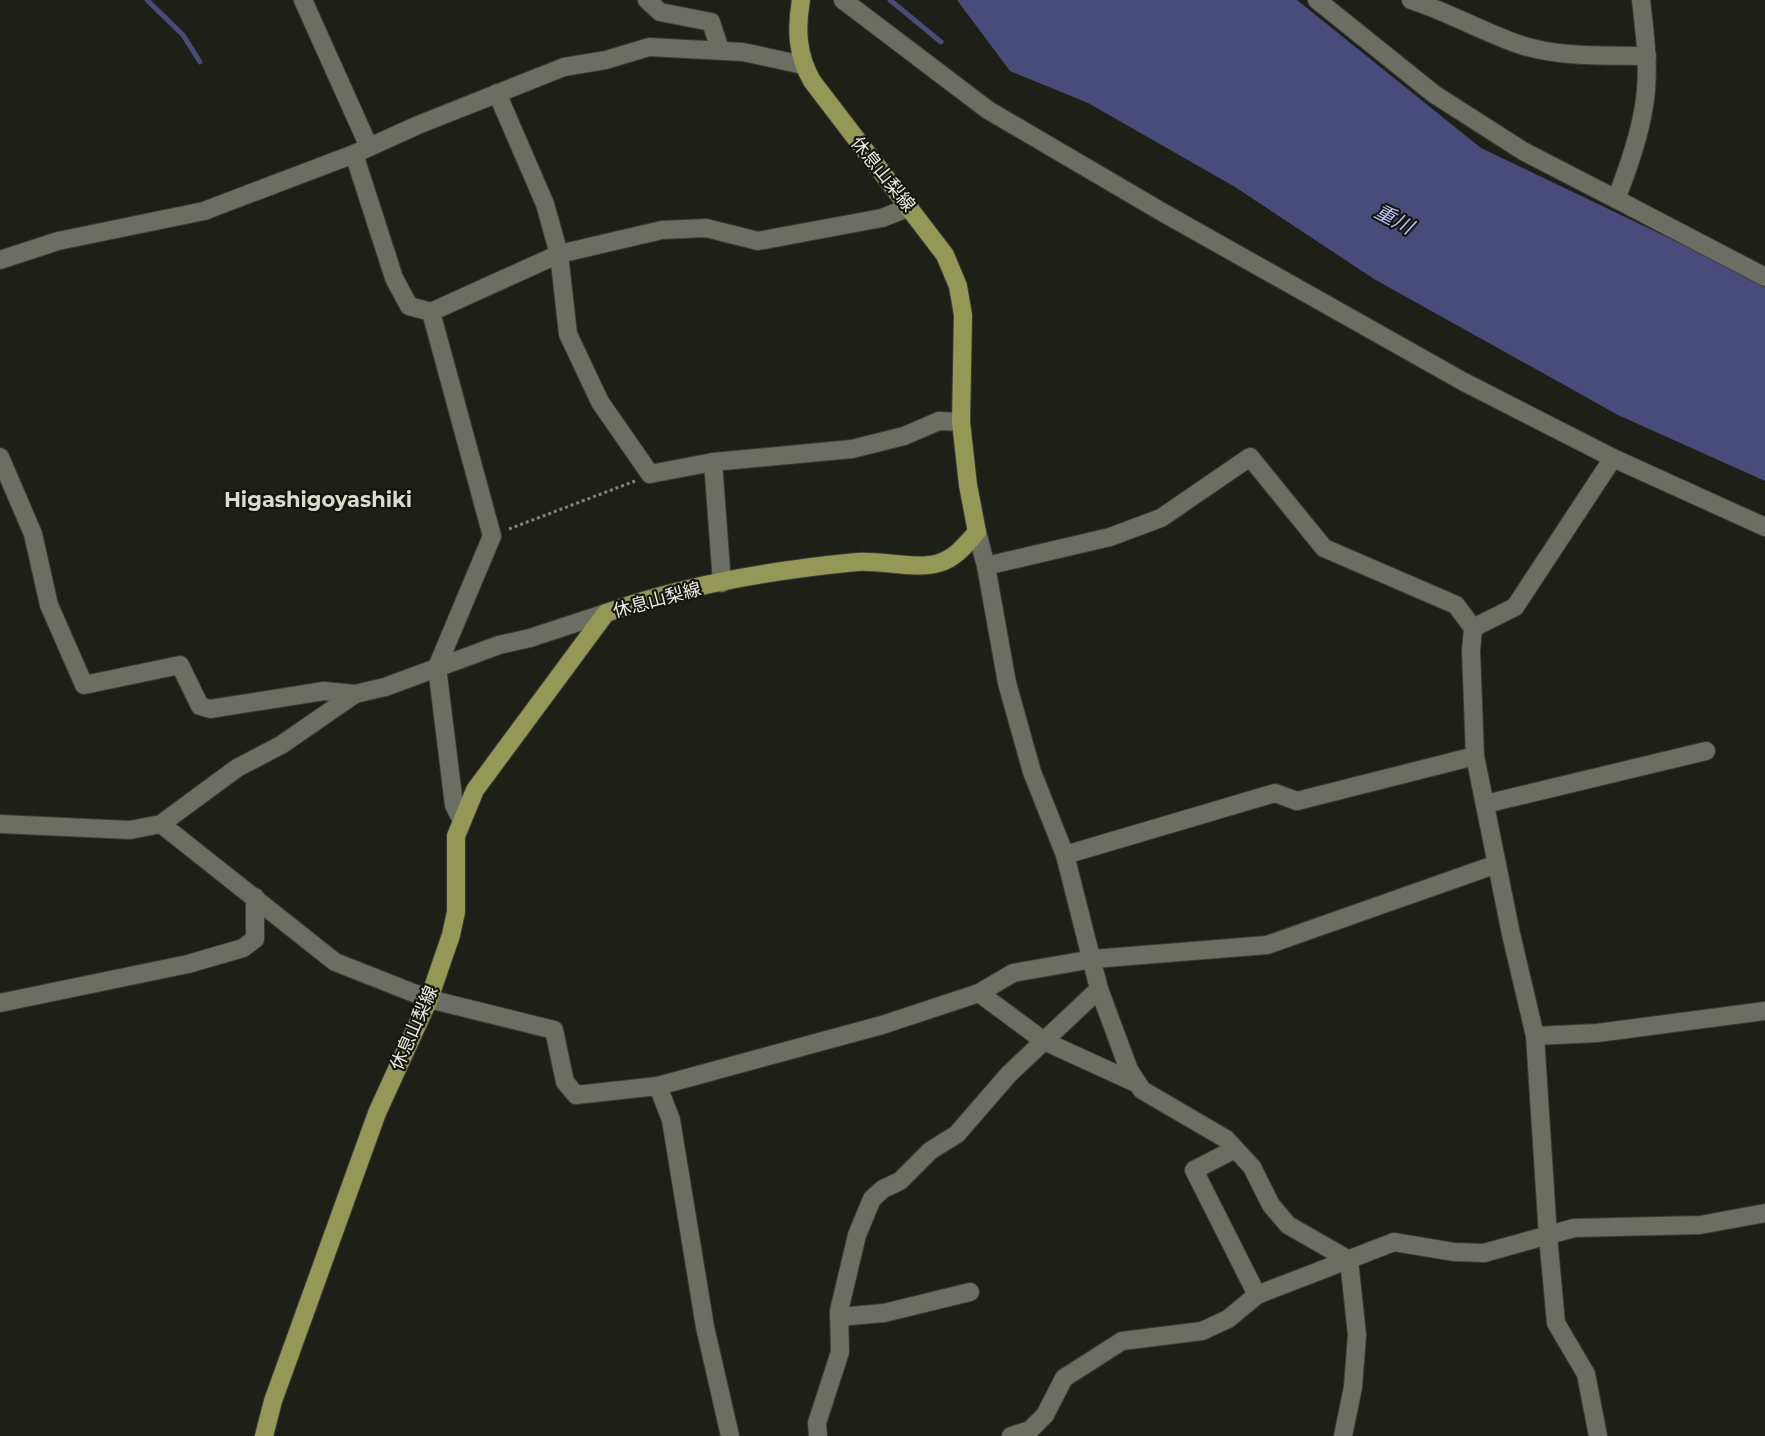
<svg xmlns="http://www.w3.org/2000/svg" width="1765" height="1436" viewBox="0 0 1765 1436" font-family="Montserrat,'Noto Sans JP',sans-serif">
<rect width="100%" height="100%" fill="#1e1f16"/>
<!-- water -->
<polygon fill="#494c7a" points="957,0 1297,0 1481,148 1765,284 1765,481 1618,415 1374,279 1235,187 1088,103 1010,71"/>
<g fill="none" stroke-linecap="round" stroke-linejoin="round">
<!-- stream -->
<g stroke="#494c7a" stroke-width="5">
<polyline points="147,0 183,35 200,62"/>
<polyline points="890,0 941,42"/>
</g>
<defs>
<g id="minor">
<polyline points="303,0 369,147"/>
<polyline points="647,0 660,12 711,22 720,50"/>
<polyline points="843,0 988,110 1162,212 1464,382 1613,458 1765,527"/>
<polyline points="1317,0 1434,94 1523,151 1616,199"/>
<path d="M1411,0C1448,12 1481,31 1518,44C1558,58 1605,55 1647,56"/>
<path d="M1641,0C1645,35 1650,71 1644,106C1639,138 1628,169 1616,199L1765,277"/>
<polyline points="497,93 545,204 559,254 568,334 600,402 650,474 713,462 852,449 904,436 939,421 961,422"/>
<polyline points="354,154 394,278 409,306 431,312 559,254 662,230 706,228 758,241 882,218 910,207"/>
<polyline points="0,260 58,241 204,211 354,154 418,125 564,67 606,60 649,47 743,52 803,65"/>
<polyline points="431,312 492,536 437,667 454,805 462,821"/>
<polyline points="0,457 33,534 49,605 84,685 180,665 200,706 210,709 324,691 355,694"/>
<polyline points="713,462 722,583"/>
<polyline points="977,532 986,566 1007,683 1032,772 1065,855 1099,989 1129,1070 1142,1090 1226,1139 1252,1167 1271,1205 1288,1225 1349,1260"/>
<polyline points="986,566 1110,537 1161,518 1250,457 1324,548 1456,605 1473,628"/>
<polyline points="1485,804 1706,751"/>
<polyline points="0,824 130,830 161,824 237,768 281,745 355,694 385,687 499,645 530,638 606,613"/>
<polyline points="161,824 335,962 429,999 554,1030 565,1082 576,1095 658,1086 882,1025 979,993 1013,973 1093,959 1267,945 1497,864"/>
<polyline points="1065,855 1275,793 1297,801 1475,756"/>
<polyline points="979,993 1044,1041 1138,1084"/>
<polyline points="0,1003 188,964 243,948 255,939 255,897"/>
<polyline points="1535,1036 1597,1033 1765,1011"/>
<polyline points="658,1086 671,1120 705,1327 730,1436"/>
<polyline points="1235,1149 1194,1170 1257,1295"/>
<polyline points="839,1317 884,1313 970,1292"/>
<polyline points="818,1436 817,1423 840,1352 839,1311 857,1235 872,1199 883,1189 900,1181 930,1151 957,1134 1009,1074 1099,989"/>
<polyline points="1011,1436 1030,1430 1045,1415 1064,1378 1122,1341 1202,1331 1228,1319 1257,1295 1394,1242 1454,1252 1484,1253 1574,1228 1700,1225 1765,1213"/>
<polyline points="1343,1436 1353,1387 1357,1335 1349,1260"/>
<polyline points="1598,1436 1586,1374 1556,1323 1548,1236 1535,1036 1511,934 1475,756 1471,651 1473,628 1515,607 1613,458"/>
</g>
<path id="major" d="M264,1436L273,1401L377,1113L429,999L451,935L456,912V836L475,790L606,613C685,585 773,570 857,562C881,560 916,570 939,563C956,558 966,544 977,532L968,485L961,422L963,315L958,286L945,255L812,81C797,55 796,29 801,0"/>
</defs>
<!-- minor casing -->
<use href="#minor" stroke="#3a3b35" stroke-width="20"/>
<!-- major casing -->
<use href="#major" stroke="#3a3b35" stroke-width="20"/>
<!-- path -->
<polyline stroke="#83847d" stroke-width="3" stroke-dasharray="3 3" stroke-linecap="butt" points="509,529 635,481"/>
<!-- minor -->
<use href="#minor" stroke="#6c6d63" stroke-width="18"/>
<!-- major -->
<use href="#major" stroke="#939856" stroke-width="18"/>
</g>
<g text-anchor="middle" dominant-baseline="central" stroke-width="4.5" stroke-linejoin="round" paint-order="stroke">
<!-- street labels -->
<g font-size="18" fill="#edeee8" stroke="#15160d">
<text transform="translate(883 174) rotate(51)">休息山梨線</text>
<text transform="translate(657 600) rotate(-15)">休息山梨線</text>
<text transform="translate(414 1028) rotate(-66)">休息山梨線</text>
</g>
<!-- water labels -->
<g font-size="20" font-style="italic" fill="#bcc2fe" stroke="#15160d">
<text transform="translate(1394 219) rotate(28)">重川</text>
</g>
<!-- quarter labels -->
<g font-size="21" font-weight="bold" fill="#dadcd0" stroke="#15160d">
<text x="318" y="499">Higashigoyashiki</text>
</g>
</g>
</svg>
